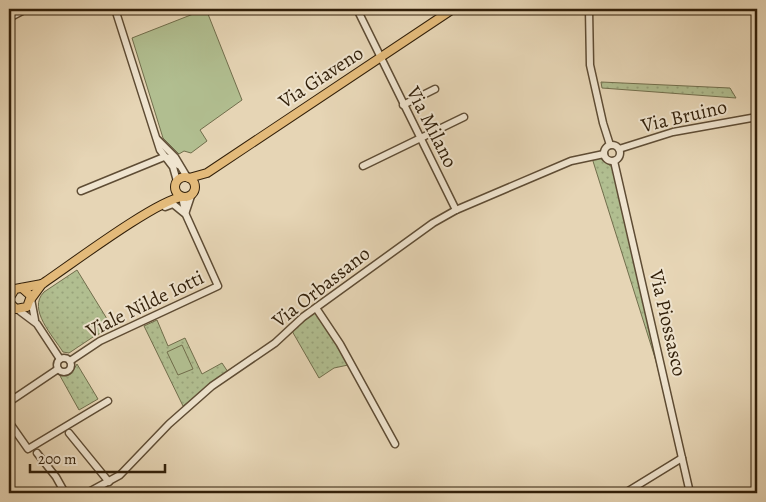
<svg xmlns="http://www.w3.org/2000/svg" width="766" height="502" viewBox="0 0 766 502" font-family="Alegreya,serif">
<defs>
<pattern id="green-dots" width="8" height="8" patternUnits="userSpaceOnUse" patternTransform="scale(1.25)"><rect width="8" height="8" fill="#b1be90"/><path d="M2 2h.1M6 6h.1" fill="none" stroke="#99a37b" stroke-width="1.8" stroke-linecap="round"/></pattern>
</defs>
<rect width="100%" height="100%" fill="#e6d5b5"/>
<filter id="stains"><feTurbulence type="fractalNoise" baseFrequency=".004" numOctaves="4"/><feColorMatrix values="0 0 0 0 .2 0 0 0 0 .09 0 0 0 0 .02 0 0 0 .5 -.17"/></filter>
<radialGradient id="worn" r=".72"><stop offset=".6" stop-color="#630" stop-opacity="0"/><stop offset="1" stop-color="#630" stop-opacity=".3"/></radialGradient>
<!-- green -->
<g fill="url(#green-dots)" stroke="#716e4c">
<polygon points="601,82 730,88 736,98 602,88"/>
<polygon points="599,157 612,167 615,175 679,457 656,361 592,158"/>
<path d="M77,270L112,327L93,337L69,353L63,352C53,336 27,309 44,292Z"/>
<polygon points="314,313 319,315 348,365 334,368 319,378 292,331"/>
<polygon points="157,320 168,346 185,338 202,374 222,363 228,372 183,406 144,326"/>
<path d="M77,364L98,399L79,410L59,374C69,377 72,373 77,364Z"/>
</g>
<!-- pitch -->
<g fill="#b1be90" stroke="#716e4c">
<polygon points="206,9 242,100 200,130 207,141 191,153 184,151 179,154 163,138 132,38"/>
<polygon points="182,345 193,369 178,375 167,352"/>
</g>
<g fill="none" stroke-linecap="round" stroke-linejoin="round">
<defs>
<g id="minor">
<polyline points="115,9 160,150 173,167 177,181"/>
<polyline points="357,9 456,210"/>
<polyline points="589,9 590,65 603,123 610,145"/>
<polyline points="9,18 26,9"/>
<polyline points="403,105 435,89"/>
<polyline points="158,140 175,157 187,177"/>
<circle cx="612" cy="153" r="8"/>
<polyline points="619,149 673,132 757,117"/>
<polyline points="614,161 690,493"/>
<polyline points="363,166 464,117"/>
<polyline points="81,191 164,157 169,158 178,165"/>
<polyline points="165,207 173,204 184,213"/>
<polyline points="186,211 191,196"/>
<polyline points="31,299 35,320"/>
<polyline points="316,308 340,344 395,444"/>
<polyline points="17,309 37,324 60,359"/>
<circle cx="64" cy="365" r="7"/>
<polyline points="70,361 100,341 218,286 186,215 182,197"/>
<polyline points="9,402 58,369"/>
<polyline points="9,422 28,449 108,401"/>
<polyline points="69,433 109,482"/>
<polyline points="37,453 56,477 65,493"/>
<polyline points="87,493 120,475 169,424 212,386 275,343 303,317 433,223 456,210 571,161 604,154"/>
<polyline points="625,493 682,458"/>
</g>
<g id="major">
<circle cx="185" cy="187" r="10"/>
<polyline points="189,178 207,173 453,9"/>
<polyline points="9,297 10,303 16,309 27,307 31,296 22,288"/>
<polyline points="9,299 15,289 42,284"/>
<path d="M31,299L42,284C69,266 155,201 182,197"/>
</g>
</defs>
<!-- minor casing -->
<use href="#minor" stroke="#5e4c34" stroke-width="9"/>
<!-- major casing -->
<use href="#major" stroke="#311f09" stroke-width="10"/>
<!-- minor -->
<use href="#minor" stroke="#efe4cf" stroke-width="6"/>
<!-- major -->
<use href="#major" stroke="#e3ba7a" stroke-width="8"/>
</g>
<g text-anchor="middle" dominant-baseline="central" stroke-width="4" stroke-linejoin="round" paint-order="stroke">
<!-- street labels -->
<g font-size="20" fill="#311f09" stroke="#efe4cf">
<text transform="translate(321 77) rotate(-33)">Via Giaveno</text>
<text transform="translate(684 116) rotate(-13)">Via Bruino</text>
<text transform="translate(432 127) rotate(63)">Via Milano</text>
<text transform="translate(321 287) rotate(-38)">Via Orbassano</text>
<text transform="translate(145 304) rotate(-26)">Viale Nilde Iotti</text>
<text transform="translate(668 323) rotate(77)">Via Piossasco</text>
</g>
</g>
<!-- margin -->
<rect width="766" height="502" fill="none" stroke="#e6d5b5" stroke-width="30"/>
<rect x="10" y="10" width="746" height="482" fill="none" stroke="#311f09" stroke-width="2.5"/>
<rect x="15" y="15" width="736" height="472" fill="none" stroke="#311f09"/>
<!-- scale -->
<path d="M30 464v8h135v-8" fill="none" stroke="#311f09" stroke-width="2.5"/>
<text x="38" y="464" font-size="15" fill="#311f09" stroke="#efe4cf" stroke-width="4" paint-order="stroke">200 m</text>
<rect width="100%" height="100%" filter="url(#stains)"/>
<rect width="100%" height="100%" fill="url(#worn)"/>
</svg>
